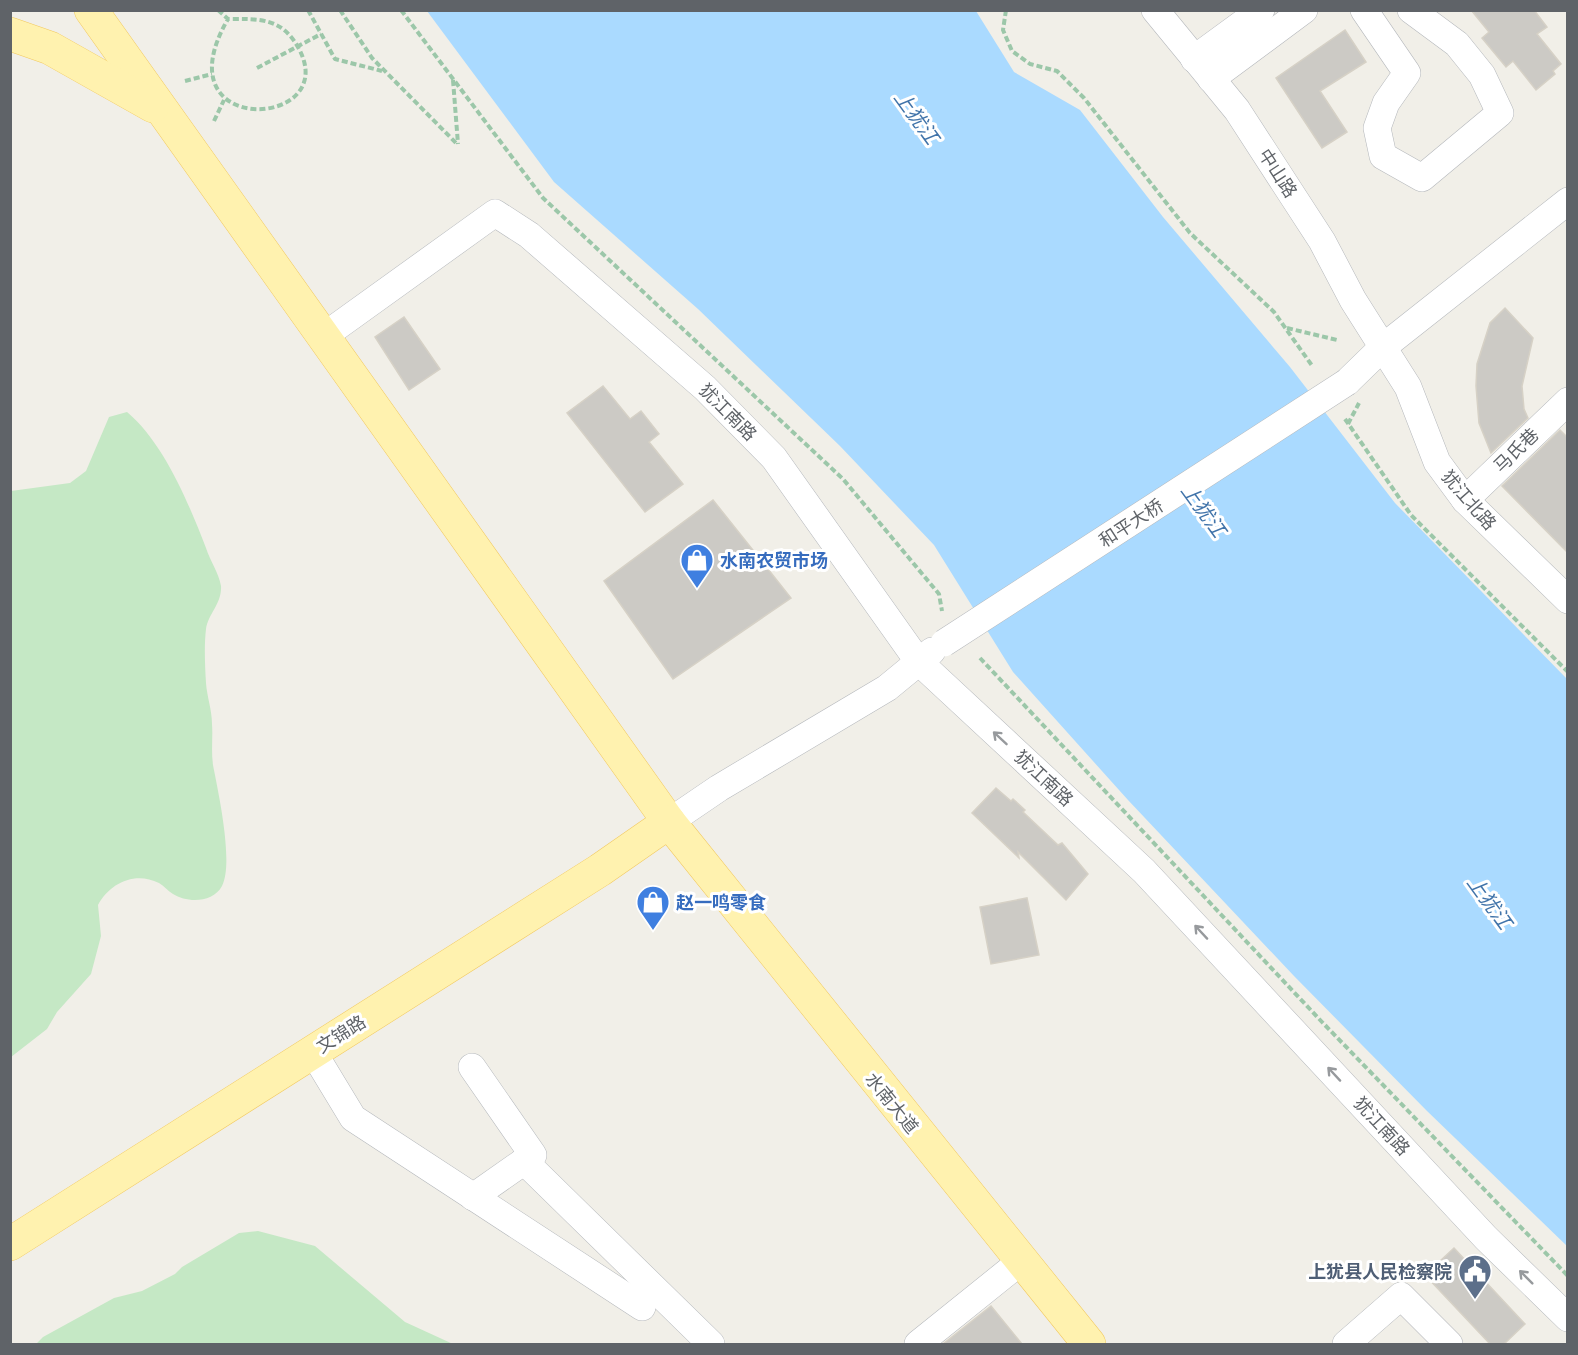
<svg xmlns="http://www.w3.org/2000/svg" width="1578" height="1355" viewBox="0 0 1578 1355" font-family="Mulish,'Noto Sans SC',sans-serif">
<rect width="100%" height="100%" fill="#f1efe8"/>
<!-- green -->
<g fill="#c5e8c5">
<path d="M127,412C164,443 189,504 206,548C210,561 219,573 221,586C222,604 208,614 206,629C204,646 205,666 206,683C207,697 212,710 212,724C213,737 211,751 213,765C218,791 234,863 222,886C213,903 187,903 173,894C168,891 164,886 159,883C135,871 110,883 98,905L101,936L91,974L57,1012L47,1029L11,1057V491L70,483L86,471L109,417Z"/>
<polygon points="258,1231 315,1246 405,1322 453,1344 36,1344 43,1337 114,1298 142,1291 175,1274 182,1267 239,1233"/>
</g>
<!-- water -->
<polygon fill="#aadaff" points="427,11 976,11 1014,72 1080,110 1163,217 1290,367 1395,503 1567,679 1567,1246 1427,1111 1294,976 1128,800 1013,672 934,545 840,446 698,309 554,182"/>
<!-- building -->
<g fill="#cccac5" stroke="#d6d1c6" stroke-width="1.5">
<polygon points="1471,10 1534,10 1547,27 1537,34 1561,64 1553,71 1555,74 1536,90 1513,61 1506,67 1482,38 1489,32"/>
<polygon points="1345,30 1366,62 1320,91 1347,132 1322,148 1276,78"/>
<polygon points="1505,308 1533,338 1522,386 1524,409 1528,418 1491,453 1479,423 1476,386 1477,364 1490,323"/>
<polygon points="404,317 440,369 409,390 375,337"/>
<polygon points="603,386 630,419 641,411 659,434 649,442 683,484 645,512 567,413"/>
<polygon points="1560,430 1568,438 1568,553 1502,486"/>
<polygon points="713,500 791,598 673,679 604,581"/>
<polygon points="996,788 1011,801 1013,799 1025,810 1023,812 1058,845 1062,843 1088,874 1066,900 1018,852 1019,858 972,813"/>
<polygon points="1027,898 1039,955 991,964 980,907"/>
<polygon points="1454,1248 1525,1324 1504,1344 1490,1344 1425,1275"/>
<polygon points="991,1306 1022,1344 943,1344"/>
</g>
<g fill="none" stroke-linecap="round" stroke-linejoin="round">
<defs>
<g id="minor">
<polyline points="1155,10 1237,110 1322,241 1353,300 1408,387 1437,462 1465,500 1568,600"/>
<polyline points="1364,10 1407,73 1386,103 1377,128 1383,156 1422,178 1500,113 1482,75 1457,44 1411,10"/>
<polyline points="1194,59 1261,10"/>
<polyline points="1211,79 1304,10"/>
<polyline points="324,336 495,213 529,235 705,388 774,458 918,661 1144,871 1486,1238 1568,1318"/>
<polyline points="1347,382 1382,348 1568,201"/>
<polyline points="1465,500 1568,401"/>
<polyline points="669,822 719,788 887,688 932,651"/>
<polyline points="313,1052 353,1118 642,1307"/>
<polyline points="472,1067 533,1155 473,1197"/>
<polyline points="524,1161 711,1344"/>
<polyline points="918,1344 1020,1262"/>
<polyline points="1346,1344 1401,1296 1449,1344"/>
</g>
<g id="major">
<polyline points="91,10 669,822 1089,1344"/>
<polyline points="10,34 50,48 153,106"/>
<polyline points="10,1244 600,870 669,822"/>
</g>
</defs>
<!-- minor casing -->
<use href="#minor" stroke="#b5b8bc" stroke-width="28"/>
<!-- major casing -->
<use href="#major" stroke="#f2c960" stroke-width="34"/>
<!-- path -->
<g stroke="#9cc7a9" stroke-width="4" stroke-dasharray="6 3" stroke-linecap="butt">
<path d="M218,10L228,19C259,19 282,17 299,49C342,129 158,139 228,19"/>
<polyline points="308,10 335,59 382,71"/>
<polyline points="340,10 372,58 458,145"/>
<polyline points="401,10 543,198 843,479 939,594 942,611"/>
<polyline points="1006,10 1003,30 1012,51 1030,64 1057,71 1084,98 1190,233 1274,312 1313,367"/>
<polyline points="257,68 321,34"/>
<polyline points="453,80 458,144"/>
<polyline points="185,81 212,74"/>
<polyline points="214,121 224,100"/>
<polyline points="1287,328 1337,340"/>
<polyline points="1345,419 1411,515 1568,672"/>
<polyline points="1348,424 1359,403"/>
<polyline points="980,658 1322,1022 1568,1276"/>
</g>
<!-- minor -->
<use href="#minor" stroke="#fff" stroke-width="27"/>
<!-- major -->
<use href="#major" stroke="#fff2af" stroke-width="33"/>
<defs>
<polyline id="minor-bridge" points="944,643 1347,382"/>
</defs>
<!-- minor-bridge casing -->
<use href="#minor-bridge" stroke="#b5b8bc" stroke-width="28" stroke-linecap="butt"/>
<!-- minor-bridge -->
<use href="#minor-bridge" stroke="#fff" stroke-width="27"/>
</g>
<!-- one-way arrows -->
<defs><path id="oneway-shaft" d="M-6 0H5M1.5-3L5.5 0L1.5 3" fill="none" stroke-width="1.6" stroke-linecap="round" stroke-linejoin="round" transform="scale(1.5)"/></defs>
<g stroke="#979a9d">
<use href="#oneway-shaft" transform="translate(1000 738) rotate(-137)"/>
<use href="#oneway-shaft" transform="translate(1201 932) rotate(-133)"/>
<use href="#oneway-shaft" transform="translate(1334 1074) rotate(-133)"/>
<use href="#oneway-shaft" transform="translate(1526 1277) rotate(-135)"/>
</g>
<!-- icons -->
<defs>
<symbol id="shop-pin" viewBox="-11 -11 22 30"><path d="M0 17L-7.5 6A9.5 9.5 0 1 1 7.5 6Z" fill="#3f7fe0" stroke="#fff"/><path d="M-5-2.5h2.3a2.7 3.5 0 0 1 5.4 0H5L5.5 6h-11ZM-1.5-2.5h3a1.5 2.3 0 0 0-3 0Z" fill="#fff"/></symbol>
<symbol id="civic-pin" viewBox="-11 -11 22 30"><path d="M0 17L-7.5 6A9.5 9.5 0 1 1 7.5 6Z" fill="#5c6f8a" stroke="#fff"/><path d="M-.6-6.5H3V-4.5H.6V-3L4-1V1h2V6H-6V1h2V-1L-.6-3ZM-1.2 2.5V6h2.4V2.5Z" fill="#fff"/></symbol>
</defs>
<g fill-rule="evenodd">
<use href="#shop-pin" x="678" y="541" width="38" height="52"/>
<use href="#shop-pin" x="634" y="883" width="38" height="52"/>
<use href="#civic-pin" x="1456" y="1252" width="38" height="52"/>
</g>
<g text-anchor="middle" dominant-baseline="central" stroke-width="6" stroke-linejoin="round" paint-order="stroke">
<!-- street labels -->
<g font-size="18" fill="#5f6368" stroke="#fff">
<text transform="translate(1278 173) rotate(57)">中山路</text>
<text transform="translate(728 412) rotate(45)">犹江南路</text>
<text transform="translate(1516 450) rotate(-44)">马氏巷</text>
<text transform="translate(1469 500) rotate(49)">犹江北路</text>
<text transform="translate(1131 523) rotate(-33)">和平大桥</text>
<text transform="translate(1044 778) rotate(43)">犹江南路</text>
<text transform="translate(341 1034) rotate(-32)">文锦路</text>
<text transform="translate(892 1103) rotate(51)">水南大道</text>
<text transform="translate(1382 1126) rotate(47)">犹江南路</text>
</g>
<!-- shop labels -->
<g font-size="18" font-weight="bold" fill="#366cbe" stroke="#fff" text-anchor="start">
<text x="720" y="560">水南农贸市场</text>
<text x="676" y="902">赵一鸣零食</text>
</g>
<!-- service labels -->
<g font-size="18" font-weight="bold" fill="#4e5e75" stroke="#fff" text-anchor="end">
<text x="1452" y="1271">上犹县人民检察院</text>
</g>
<!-- water labels -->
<g font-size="20" font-style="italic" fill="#4174aa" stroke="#fff">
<text transform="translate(917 117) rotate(54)">上犹江</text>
<text transform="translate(1204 510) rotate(54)">上犹江</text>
<text transform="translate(1490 902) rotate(54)">上犹江</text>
</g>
</g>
<!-- border -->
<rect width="1578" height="1355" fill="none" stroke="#5f6368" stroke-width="24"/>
</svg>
